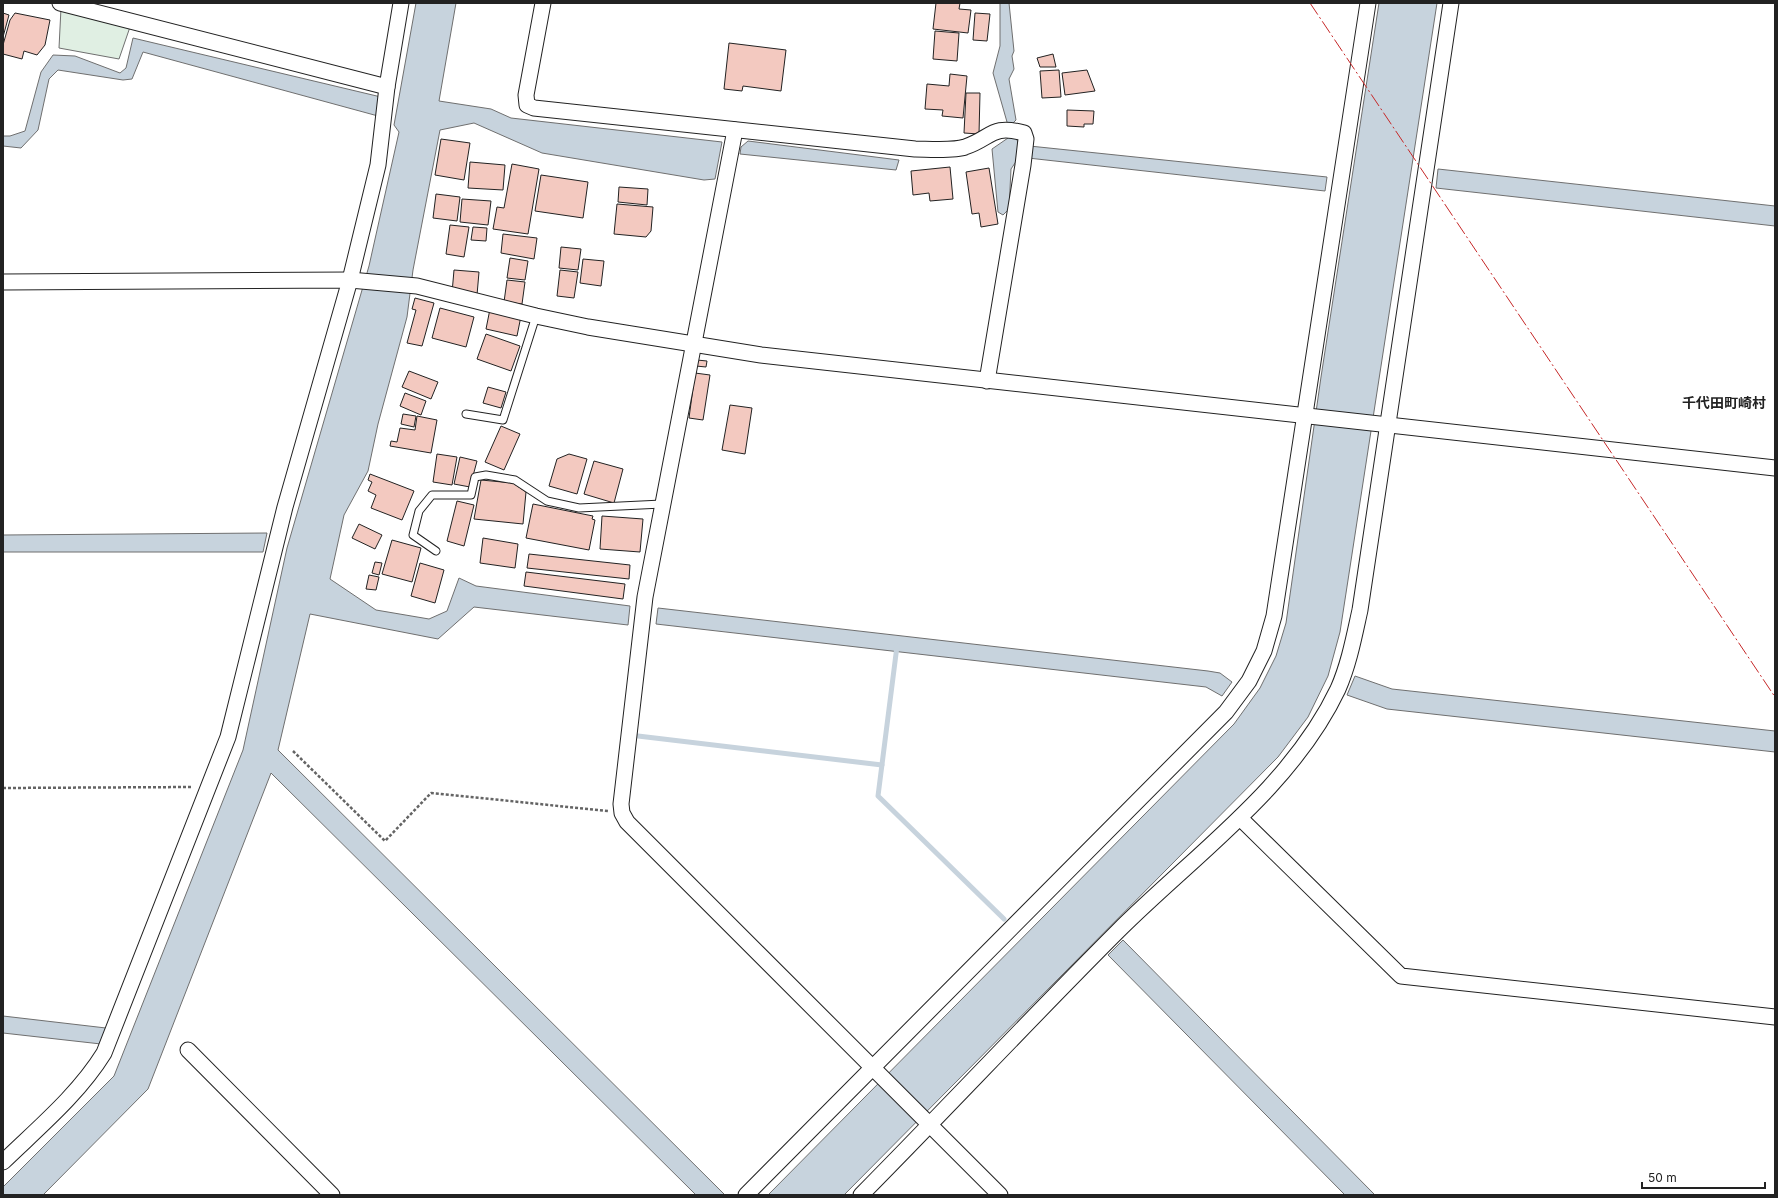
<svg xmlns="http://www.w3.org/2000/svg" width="1778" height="1198" viewBox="0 0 1778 1198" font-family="Inter,'Noto Sans JP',sans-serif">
<rect width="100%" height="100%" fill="#fff"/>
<!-- green -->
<polygon fill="#e0efe3" stroke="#6f6f6f" points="61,8 130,27 119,59 59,48"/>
<!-- water -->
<g fill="#c7d3dd" stroke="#6f6f6f">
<polygon points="416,3 456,3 439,101 491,109 511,118 722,142 715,179 704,180 542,153 474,123 440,130 413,270 407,317 378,424 368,471 344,515 330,579 376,610 429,619 447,611 459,578 476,586 630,606 628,625 474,607 438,639 310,614 278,750 725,1195 696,1195 271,773 148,1089 43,1195 3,1195 3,1187 114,1076 243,750 287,548 369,266 399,132 394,125"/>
<polygon points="1000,3 1009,3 1014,51 1012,56 1014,69 1009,79 1016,120 1013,123 1015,137 1020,145 1327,177 1325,191 1019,157 1011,169 1009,209 1003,215 998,212 992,149 1008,138 1007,122 993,73 1000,46"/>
<polygon points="1379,3 1437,3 1340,632 1328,676 1308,717 1278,757 844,1195 768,1195 1234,724 1260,688 1276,656 1286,623 1321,377"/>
<polygon points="133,38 381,97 378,116 143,52 132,79 123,80 58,70 49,79 38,130 21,148 3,146 3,136 10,136 25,131 41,72 53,55 75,56 120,73 126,68"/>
<polygon points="748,141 899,160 896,170 740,154 741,147"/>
<polygon points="1438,169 1775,206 1775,226 1436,188"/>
<polygon points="267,533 263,552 3,552 3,535"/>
<polygon points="658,608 1208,671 1220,673 1232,682 1222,696 1206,687 656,624"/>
<polygon points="1355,676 1392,689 1775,731 1775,752 1387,709 1347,695"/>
<polygon points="1123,940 1375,1195 1345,1195 1108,955"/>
<polygon points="3,1016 106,1028 101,1044 3,1033"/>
</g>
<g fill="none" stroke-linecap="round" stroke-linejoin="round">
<!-- stream -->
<g stroke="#c7d3dd" stroke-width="5">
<polyline points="897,646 878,796 1004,919"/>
<polyline points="638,736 882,765"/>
</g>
</g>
<!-- building -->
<g fill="#f3c9c0" stroke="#222">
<polygon points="936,3 960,3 959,9 971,10 968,33 933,29"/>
<polygon points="3,13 9,15 3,37"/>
<polygon points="15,13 50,20 45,45 37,55 24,51 22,59 3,54 3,45 10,20"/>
<polygon points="975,13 990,14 987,41 973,40"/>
<polygon points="935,31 959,33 957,61 933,59"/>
<polygon points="729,43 786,50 781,91 743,86 742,91 724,89"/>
<polygon points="1053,54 1056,67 1040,67 1037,58"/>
<polygon points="1059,70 1061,97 1042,98 1040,71"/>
<polygon points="1087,70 1095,91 1065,95 1062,73"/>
<polygon points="950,74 967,76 963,118 942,116 943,110 925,109 927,84 949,86"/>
<polygon points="966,93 980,93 979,134 964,133"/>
<polygon points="1067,110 1094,111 1093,124 1084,124 1084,127 1067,126"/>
<polygon points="441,139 470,143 464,180 435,175"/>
<polygon points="470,162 505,165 503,190 468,188"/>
<polygon points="512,164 539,169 528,234 493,229 497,207 504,208"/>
<polygon points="950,167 953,199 930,201 929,193 913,195 911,171"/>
<polygon points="989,168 998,224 981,227 979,213 972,214 966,172"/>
<polygon points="541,175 588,182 583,218 535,211"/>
<polygon points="619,187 648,189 647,205 618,202"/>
<polygon points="436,194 460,197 457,221 433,218"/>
<polygon points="462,199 491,201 488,225 460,222"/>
<polygon points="617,204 653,207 651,231 646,237 614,234"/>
<polygon points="450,225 469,227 464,257 446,254"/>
<polygon points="473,227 487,228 486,241 471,240"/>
<polygon points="503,234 537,238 534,259 501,253"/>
<polygon points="561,247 581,249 578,270 559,268"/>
<polygon points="510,258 528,261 525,280 507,278"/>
<polygon points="583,259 604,261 601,286 580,283"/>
<polygon points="454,270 479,272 477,295 452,293"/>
<polygon points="560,270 578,272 574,298 557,296"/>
<polygon points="507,280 525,282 522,304 504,302"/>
<polygon points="415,298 434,303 422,346 407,343 416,310 412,309"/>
<polygon points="440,308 474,317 466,347 432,338"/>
<polygon points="490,309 521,316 517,336 486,329"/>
<polygon points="486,334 520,346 511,371 477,359"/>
<polygon points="697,360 707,361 706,367 696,366"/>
<polygon points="409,371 438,382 431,399 402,387"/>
<polygon points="695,373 710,375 703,420 689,418"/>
<polygon points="488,387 506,392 501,408 483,403"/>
<polygon points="405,393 426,401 421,415 400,406"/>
<polygon points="730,405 752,408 745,454 722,450"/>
<polygon points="403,414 416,416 414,427 401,424"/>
<polygon points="417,416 437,420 431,453 390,446 391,441 397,442 400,428 415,430"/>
<polygon points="501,426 520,434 504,470 485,462"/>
<polygon points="437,454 457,457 452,485 433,482"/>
<polygon points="569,454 587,459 577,494 549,486 557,459"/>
<polygon points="460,457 477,461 470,487 454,484"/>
<polygon points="594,461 623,469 614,503 584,494"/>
<polygon points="370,474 414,491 402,520 371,508 376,495 368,491 372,482 368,480"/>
<polygon points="481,480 513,483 526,492 523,524 474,519"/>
<polygon points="457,501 474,505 464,546 447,541"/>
<polygon points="533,504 593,516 592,519 595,520 589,550 526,538"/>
<polygon points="602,516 643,519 640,552 600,549"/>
<polygon points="359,524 382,535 375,549 352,538"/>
<polygon points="483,538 518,544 515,568 480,563"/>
<polygon points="392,540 421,548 412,582 382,574"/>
<polygon points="529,554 630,565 629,579 527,568"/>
<polygon points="375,562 382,563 379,575 372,573"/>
<polygon points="420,563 444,570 435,603 411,596"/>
<polygon points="526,572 625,584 623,599 524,586"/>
<polygon points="369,575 379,577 376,590 366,589"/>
</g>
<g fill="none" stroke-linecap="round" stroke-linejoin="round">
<defs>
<g id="lane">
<polyline points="466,414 503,420 536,316"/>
<polyline points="436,551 413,535 419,511 432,495 471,495 475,477 486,475 515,480 547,501 579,508 662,504"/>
</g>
<g id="street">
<polyline points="60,3 387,87"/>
<path d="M543,3L526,95L527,105L534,108L915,149C927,149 955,151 965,147C992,138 991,124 1024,133L1026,139L1023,165L987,381"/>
<polyline points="735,130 645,597 621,804 622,813 627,822 1000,1195"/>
<polyline points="3,282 350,280 417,286 536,316 588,327 761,355 1775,468"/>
<polyline points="1240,818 1401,976 1775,1017"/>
<polyline points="188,1050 332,1195"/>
<path d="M3,1162C38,1128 78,1095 104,1053L228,737L285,507L350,280L378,165L387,87L401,3"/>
<polyline points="746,1195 1226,712 1249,681 1264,651 1274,616 1368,3"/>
<path d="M861,1195C947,1108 1031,1018 1118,931C1193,856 1291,788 1338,689C1349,664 1354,637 1360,610L1451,3"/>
</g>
</defs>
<!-- lane casing -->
<use href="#lane" stroke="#222" stroke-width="9"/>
<!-- street casing -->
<use href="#street" stroke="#222" stroke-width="17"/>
<!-- path -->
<g stroke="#646464" stroke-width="2.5" stroke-dasharray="3 2" stroke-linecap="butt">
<polyline points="293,751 385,841 431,793 608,811"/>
<polyline points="3,788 192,787"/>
</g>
<!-- lane -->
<use href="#lane" stroke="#fff" stroke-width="7"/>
<!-- street -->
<use href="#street" stroke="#fff" stroke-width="15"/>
<!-- power -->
<polyline stroke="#c62828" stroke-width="1" stroke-dasharray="14 3 2 3" stroke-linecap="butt" points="1310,3 1775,697"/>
</g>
<g text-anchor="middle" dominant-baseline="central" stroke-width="3" stroke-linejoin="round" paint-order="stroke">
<!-- quarter labels -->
<g font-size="14" font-weight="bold" fill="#222" stroke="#fff">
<text x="1724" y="402">千代田町崎村</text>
</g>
</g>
<!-- border -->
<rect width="1778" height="1198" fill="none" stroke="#222222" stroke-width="8"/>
<!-- scale -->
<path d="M1642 1182v6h123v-6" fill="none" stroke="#222222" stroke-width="2"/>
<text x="1648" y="1182" font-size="12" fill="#222222" stroke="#ffffff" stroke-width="3" paint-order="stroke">50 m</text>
</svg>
